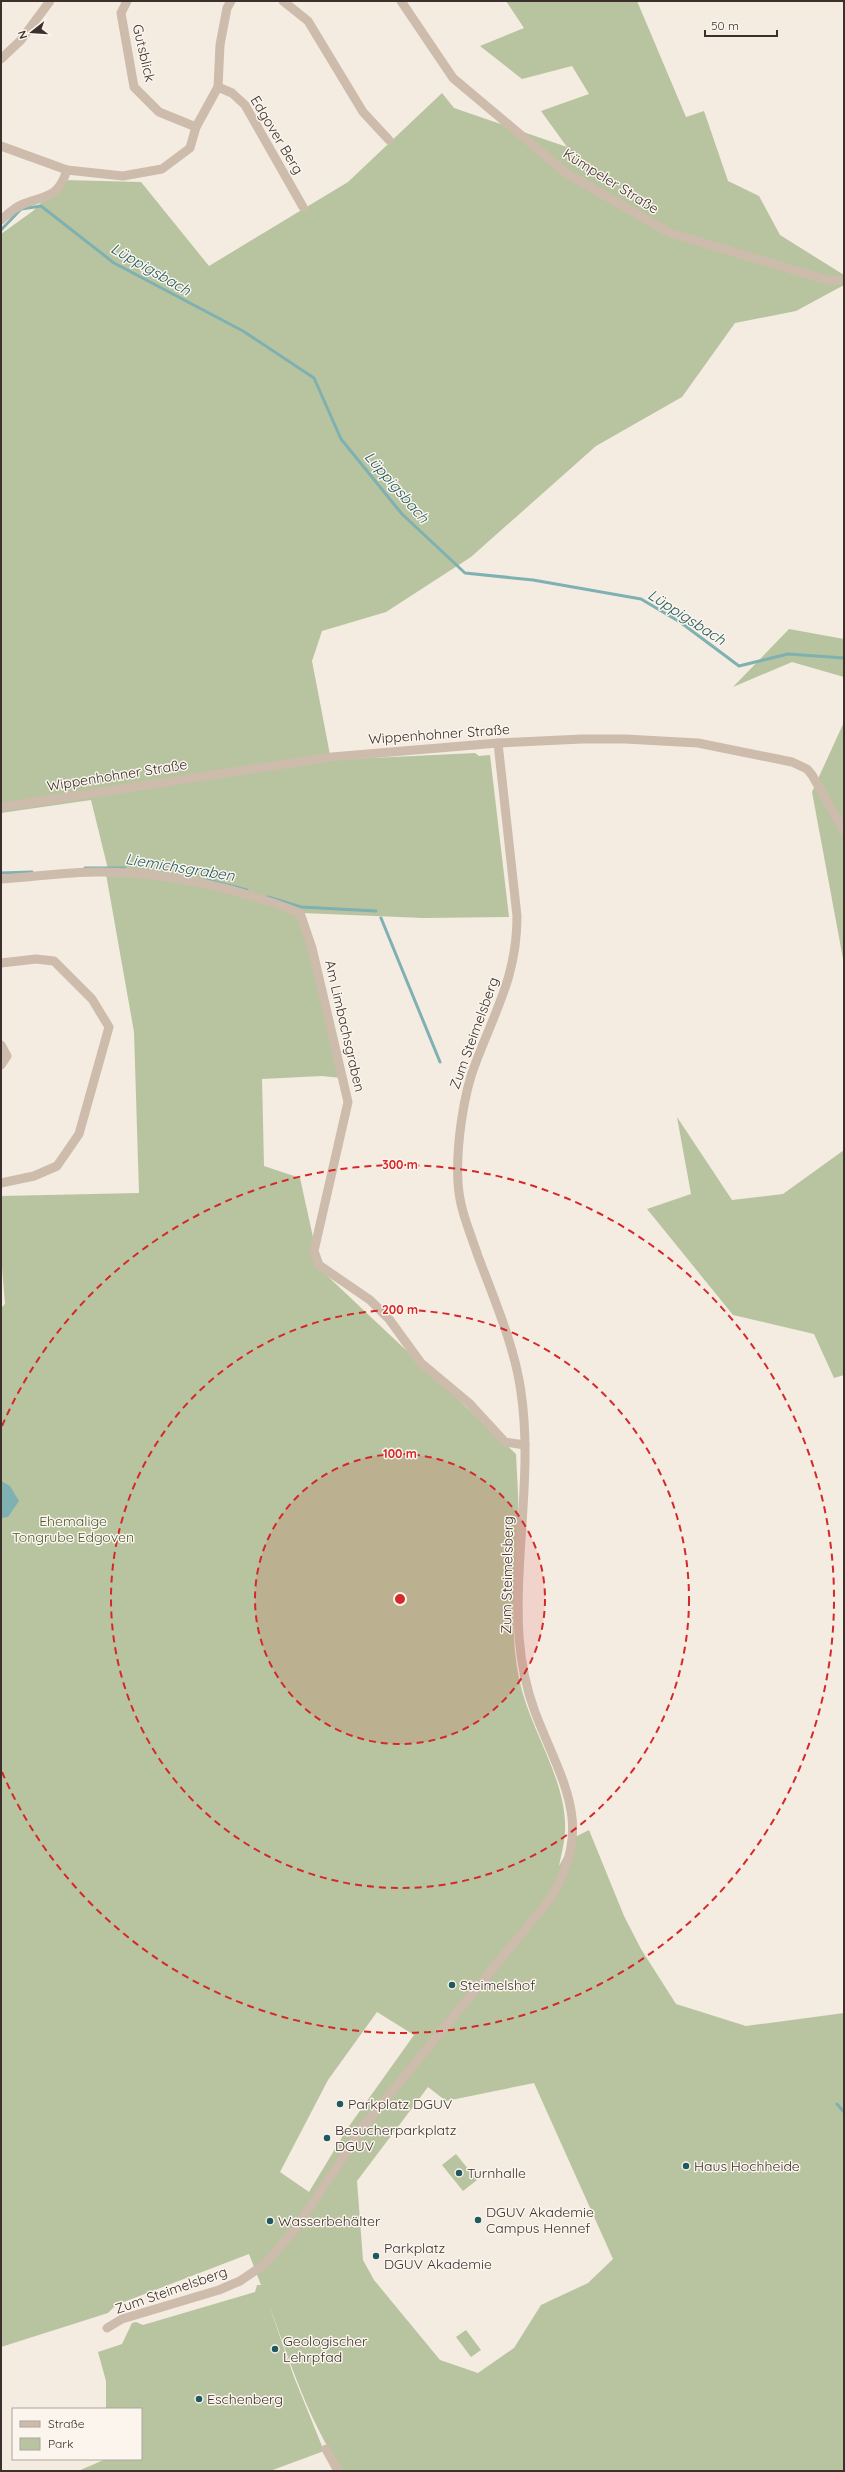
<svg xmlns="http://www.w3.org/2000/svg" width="845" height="2472" viewBox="0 0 845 2472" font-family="Quicksand,sans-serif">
<rect width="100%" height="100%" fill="#f4ebe1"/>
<!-- green -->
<g fill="#b8c4a0" fill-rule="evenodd">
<path d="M506,1H637L686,117L704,111L728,181L759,196L780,235L844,275V285L796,311L735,323L682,397L596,446L471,557L386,612L322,631L312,661L331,760L475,753L479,756L490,755L509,917L423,918L302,913L341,1078L322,1076L262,1079L264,1166L300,1178L320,1269L516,1454C517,1477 519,1499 518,1521C517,1574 508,1626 519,1678C528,1726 563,1773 565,1822C566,1837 562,1852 559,1866L575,1837L589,1830L624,1916L641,1949L676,2004L746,2026L844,2013V2471H343C308,2421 290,2361 269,2305L294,2377L324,2451L270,2471H78L106,2459H141V2409H106V2381L98,2352L122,2344L132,2323L136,2322L143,2325L255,2292L257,2285H261L249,2254L116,2305L108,2313L1,2347V1308L5,1304L1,1255V1196L139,1193L134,1032L106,874L108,869L91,800L1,813V234L33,211L64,180L141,182L209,266L348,182L442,93L454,108L567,147L541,111L589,94L572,66L522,79L480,46L524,28ZM377,2012L414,2035L347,2129L309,2192L280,2172L328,2080ZM534,2083L613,2259L588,2283L541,2305L514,2348L478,2373L440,2360L374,2280L363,2260L357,2181L428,2087L446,2101Z"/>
<polygon points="789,629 844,639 844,677 792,662 733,687"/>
<polygon points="844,722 844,964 812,792"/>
<polygon points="677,1117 732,1200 783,1194 844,1150 844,1375 834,1378 814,1334 733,1315 647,1209 691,1194"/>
<polygon points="456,2154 477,2180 463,2191 442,2165"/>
<polygon points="466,2330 481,2350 471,2357 456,2337"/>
</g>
<!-- water -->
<polygon fill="#7fb0b2" points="1,1481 10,1486 19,1501 8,1517 1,1518"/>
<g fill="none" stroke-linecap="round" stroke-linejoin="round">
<!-- stream -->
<g stroke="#7fb0b2" stroke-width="3">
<polyline points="1,230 21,209 41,206 114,263 243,331 314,378 341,439 402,514 465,573 533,580 641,599 680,622 739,666 788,654 844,658"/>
<polyline points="85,868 125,868"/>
<polyline points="1,873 32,872"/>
<polyline points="208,880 247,890"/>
<polyline points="268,897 301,907 376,911"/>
<polyline points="381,918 440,1062"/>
<polyline points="837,2104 844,2112"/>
</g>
<!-- minor -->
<g stroke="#cdbbac" stroke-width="9">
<polyline points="127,1 121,13 134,87 159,112 196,127"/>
<polyline points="283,1 308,21 363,112 389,140"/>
<polyline points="401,1 453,78 566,173 670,233 827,280 844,280"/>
<polyline points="1,59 21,40 50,1"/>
<polyline points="218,87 232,93 245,105 303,207"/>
<polyline points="1,146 67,170 123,176 162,169 190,148 196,127 218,87 220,45 227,8 231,1"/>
<path d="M1,220C7,215 14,208 21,205C45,195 58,199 67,170"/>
<polyline points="1,807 332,757 498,743 582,739 625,739 698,743 792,762 807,769 812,775 844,831"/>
<path d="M1,879C35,877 70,871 104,872C168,872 241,889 300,913L312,948L348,1102L314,1251L319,1265L370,1300L389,1319L421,1363L470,1404L505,1442L525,1445"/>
<polyline points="1,963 36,959 54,961 92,999 109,1027 79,1134 57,1166 34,1176 1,1183"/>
<polyline points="1,1045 7,1056 1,1065"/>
<path d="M107,2328L122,2319L219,2290L240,2281L265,2264L296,2228L366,2123L550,1899C596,1825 562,1783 535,1712C526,1688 521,1662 519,1637C514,1556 533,1473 521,1392C515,1347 494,1299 478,1256C470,1232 459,1208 458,1182C456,1148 463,1094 476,1062C496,1009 517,975 517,916L498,743"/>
<polyline points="326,2449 338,2471"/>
</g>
</g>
<!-- distance rings -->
<circle cx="400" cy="1599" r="145" fill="#d62828" fill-opacity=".12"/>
<g fill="none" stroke="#d62828" stroke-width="2" stroke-dasharray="7 5">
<circle cx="400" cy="1599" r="145"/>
<circle cx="400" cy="1599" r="289"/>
<path d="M2 1426A434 434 0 1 1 2 1772"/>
</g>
<!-- markers -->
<g fill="#1f5a5e" stroke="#fbf5ee" stroke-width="1.5">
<circle cx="452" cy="1985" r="4"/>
<circle cx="340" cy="2104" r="4"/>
<circle cx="327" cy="2138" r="4"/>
<circle cx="686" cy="2166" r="4"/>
<circle cx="459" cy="2173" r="4"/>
<circle cx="478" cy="2220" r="4"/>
<circle cx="270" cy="2221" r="4"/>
<circle cx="376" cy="2256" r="4"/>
<circle cx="275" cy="2349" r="4"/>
<circle cx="199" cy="2399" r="4"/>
</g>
<g text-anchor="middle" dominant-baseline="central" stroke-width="3" stroke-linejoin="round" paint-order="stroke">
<!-- street labels -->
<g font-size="14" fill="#3b302b" stroke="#fbf5ee">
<text transform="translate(144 53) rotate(77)">Gutsblick</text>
<text transform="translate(277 135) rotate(59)">Edgover Berg</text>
<text transform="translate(611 181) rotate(32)">Kümpeler Straße</text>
<text transform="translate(439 734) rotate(-4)">Wippenhohner Straße</text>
<text transform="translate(117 775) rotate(-9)">Wippenhohner Straße</text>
<text transform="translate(345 1026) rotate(77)">Am Limbachsgraben</text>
<text transform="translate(474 1033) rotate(-70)">Zum Steimelsberg</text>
<text transform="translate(507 1575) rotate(-89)">Zum Steimelsberg</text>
<text transform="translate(171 2290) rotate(-19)">Zum Steimelsberg</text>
</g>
<!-- park labels -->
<g font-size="14" fill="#4a5a2e" stroke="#fbf5ee">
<text x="73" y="1521">Ehemalige<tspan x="73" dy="16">Tongrube Edgoven</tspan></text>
</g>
<!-- poi labels -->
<g font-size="14" fill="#3b302b" stroke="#fbf5ee" text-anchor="start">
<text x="460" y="1985">Steimelshof</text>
<text x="348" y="2104">Parkplatz DGUV</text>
<text x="335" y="2130">Besucherparkplatz<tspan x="335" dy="16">DGUV</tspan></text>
<text x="694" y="2166">Haus Hochheide</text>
<text x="467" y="2173">Turnhalle</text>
<text x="486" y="2212">DGUV Akademie<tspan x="486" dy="16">Campus Hennef</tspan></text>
<text x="278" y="2221">Wasserbehälter</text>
<text x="384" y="2248">Parkplatz<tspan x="384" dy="16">DGUV Akademie</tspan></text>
<text x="283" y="2341">Geologischer<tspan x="283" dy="16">Lehrpfad</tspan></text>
<text x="207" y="2399">Eschenberg</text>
</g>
<!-- water labels -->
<g font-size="15" font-style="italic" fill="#1f5a5e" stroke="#fbf5ee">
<text transform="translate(151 269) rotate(30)">Lüppigsbach</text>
<text transform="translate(397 487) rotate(49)">Lüppigsbach</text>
<text transform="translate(687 617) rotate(33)">Lüppigsbach</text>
<text transform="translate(180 867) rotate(9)">Liemichsgraben</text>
</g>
</g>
<circle cx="400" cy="1599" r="6" fill="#d62828" stroke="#fbf5ee" stroke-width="2"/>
<g font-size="12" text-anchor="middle" font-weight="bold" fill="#d62828" stroke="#fbf5ee" stroke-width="3" stroke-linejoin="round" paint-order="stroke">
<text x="400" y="1169">300 m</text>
<text x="400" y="1314">200 m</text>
<text x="400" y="1458">100 m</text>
</g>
<!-- border -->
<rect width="845" height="2472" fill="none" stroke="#3b302b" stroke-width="4"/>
<!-- legend -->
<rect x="12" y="2408" width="130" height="52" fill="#fbf5ee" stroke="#aea6a0"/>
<rect x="20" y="2421" width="20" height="6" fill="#cdbbac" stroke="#aea6a0"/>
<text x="48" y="2428" font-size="12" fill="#3b302b">Straße</text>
<rect x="20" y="2438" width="20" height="12" fill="#b8c4a0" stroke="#aea6a0"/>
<text x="48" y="2448" font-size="12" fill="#3b302b">Park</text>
<!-- north arrow -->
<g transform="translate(32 32) rotate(253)" stroke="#fbf5ee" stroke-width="3" paint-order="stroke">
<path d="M0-3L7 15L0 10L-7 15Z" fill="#3b302b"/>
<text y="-6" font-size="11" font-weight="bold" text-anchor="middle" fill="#3b302b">N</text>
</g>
<!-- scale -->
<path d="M705 30v6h72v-6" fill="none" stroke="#3b302b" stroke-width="2"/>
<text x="711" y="30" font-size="12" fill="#3b302b" stroke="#fbf5ee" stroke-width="3" paint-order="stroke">50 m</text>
</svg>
